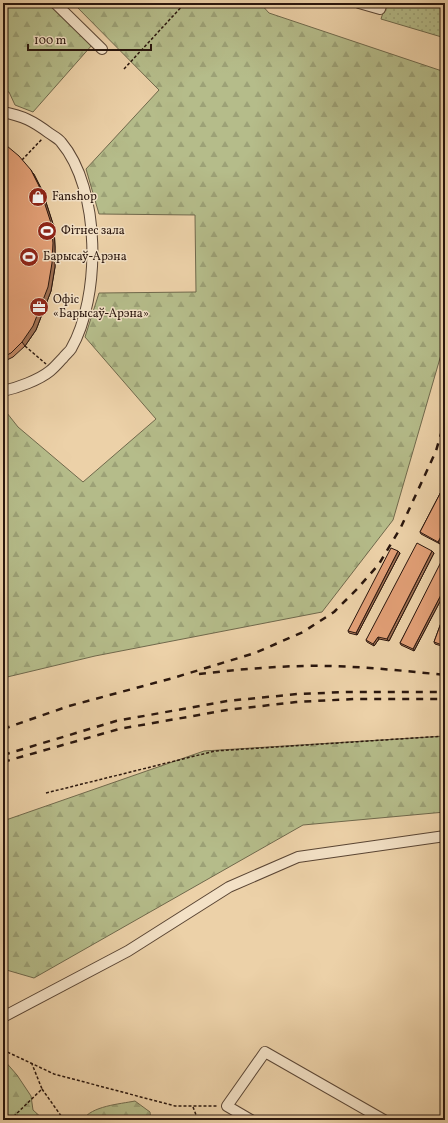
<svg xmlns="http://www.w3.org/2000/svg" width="448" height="1123" viewBox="0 0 448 1123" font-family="Vollkorn,serif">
<defs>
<pattern id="grass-dots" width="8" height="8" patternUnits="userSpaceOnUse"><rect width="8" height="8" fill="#b5bc8a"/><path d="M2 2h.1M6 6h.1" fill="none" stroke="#9ca176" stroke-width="1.8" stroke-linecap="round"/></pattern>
<pattern id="forest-firs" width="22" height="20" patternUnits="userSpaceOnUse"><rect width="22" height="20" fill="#b5bc8a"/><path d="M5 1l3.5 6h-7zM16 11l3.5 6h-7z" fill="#9ca176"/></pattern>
</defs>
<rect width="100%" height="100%" fill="#ecd1a8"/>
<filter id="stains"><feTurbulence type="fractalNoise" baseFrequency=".005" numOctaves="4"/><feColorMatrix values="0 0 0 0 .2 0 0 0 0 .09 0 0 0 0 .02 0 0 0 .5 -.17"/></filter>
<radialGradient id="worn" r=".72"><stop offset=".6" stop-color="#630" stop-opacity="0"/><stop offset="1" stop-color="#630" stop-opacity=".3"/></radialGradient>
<!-- grass -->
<polygon fill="url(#grass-dots)" stroke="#70694c" points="386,3 445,3 445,38 381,19"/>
<!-- forest -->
<g fill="url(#forest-firs)" stroke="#70694c">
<polygon points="3,3 48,3 92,45 33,112 15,105 9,92 3,91"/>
<polygon points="73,3 260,3 269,13 445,72 445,341 393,520 322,612 95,656 3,678 3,408 18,427 83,482 156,419 85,337 99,293 196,292 195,215 99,214 86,169 159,90"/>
<polygon points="445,736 445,812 303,825 34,978 3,969 3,821 204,751"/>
<polygon points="3,1059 17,1075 31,1096 33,1110 44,1120 3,1120"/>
<path d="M135,1101L150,1112L151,1120H83C91,1106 120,1104 135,1101Z"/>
</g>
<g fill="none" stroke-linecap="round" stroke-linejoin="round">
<defs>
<g id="minor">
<polyline points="55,3 102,49"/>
<polyline points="359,3 380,9 382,3"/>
<path d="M3,112C23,116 33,121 49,133C53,136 58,138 61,142C101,189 101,297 71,349C69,352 65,355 63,358C59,362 55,367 50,371C39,380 17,388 3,391"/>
<polyline points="3,1017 128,951 229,887 298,857 445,836"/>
<polyline points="251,1120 227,1106 265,1052 384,1120"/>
</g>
</defs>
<!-- minor casing -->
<use href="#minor" stroke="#5a4534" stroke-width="12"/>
<!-- path -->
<g stroke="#2a160d" stroke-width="1.5" stroke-dasharray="3 2" stroke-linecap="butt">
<polyline points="124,69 185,3"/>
<polyline points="22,160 42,139"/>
<polyline points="25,346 46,364"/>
<polyline points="46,793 215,751 445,736"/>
<polyline points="3,1050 54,1074 175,1106 217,1106"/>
<polyline points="42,1089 64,1120"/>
<polyline points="193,1107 198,1120"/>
<polyline points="10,1120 42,1089 32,1064"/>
</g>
<!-- minor -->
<use href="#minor" stroke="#f3e1c6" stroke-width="10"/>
<!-- rail -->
<g stroke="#2a160d" stroke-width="2.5" stroke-dasharray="7 7" stroke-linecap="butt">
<path d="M199,674C242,669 286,665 330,666C368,667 407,671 445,675"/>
<polyline points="3,729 69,706 173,678 255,653 303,632 334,612 357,589 379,564 401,527 436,451 445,420"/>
<polyline points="3,755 116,721 227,701 298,694 347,692 445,692"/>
<polyline points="3,762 119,729 227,710 296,702 354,699 445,699"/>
</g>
</g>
<!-- wall -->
<g fill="#c38a66" stroke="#2a160d">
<polygon points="3,145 34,174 42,190 54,227 55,247 55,267 51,291 36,330 25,346 13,357 3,362"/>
<polygon points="445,484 440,544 421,534 420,532"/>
<polygon points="400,553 357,635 349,633 348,631"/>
<polygon points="434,553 389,641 379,639 374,646 367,642 366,640"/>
<polygon points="445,559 445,592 414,651 401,645 400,643"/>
<polygon points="445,612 445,647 435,644 434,642"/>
</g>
<!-- shaded-wall -->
<g fill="#9f7053" stroke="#2a160d">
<polygon points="31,170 42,190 54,227 55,247 55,267 51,291 36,330 25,346 22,342"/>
<polygon points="445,529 445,534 440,544 438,542"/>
<polygon points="398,551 400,553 357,635 356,633"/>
<polygon points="432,551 434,553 389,641 387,639"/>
<polygon points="445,587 445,592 414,651 413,649"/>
<polygon points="378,637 379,639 374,646 373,644"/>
</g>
<!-- building -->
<g fill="#e3a077" stroke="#2a160d">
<polygon points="3,145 7,146 19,156 31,170 39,186 51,223 53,243 52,263 48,287 33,326 22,342 11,353 3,357"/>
<polygon points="445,484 445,529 438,542 420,532"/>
<polygon points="417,543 432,551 387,639 378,637 373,644 366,640"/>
<polygon points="391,548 398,551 356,633 348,631"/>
<polygon points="443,558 445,559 445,587 413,649 400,643"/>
<polygon points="445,612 445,646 434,642"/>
</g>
<!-- icons -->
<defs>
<symbol id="shop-disc" viewBox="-11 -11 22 22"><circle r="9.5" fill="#8f2418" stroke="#f3e1c6"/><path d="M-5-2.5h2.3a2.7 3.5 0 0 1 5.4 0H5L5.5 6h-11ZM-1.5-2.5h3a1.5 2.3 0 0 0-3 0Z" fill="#fff"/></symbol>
<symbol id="stadium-disc" viewBox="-11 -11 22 22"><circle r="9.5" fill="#8f2418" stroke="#f3e1c6"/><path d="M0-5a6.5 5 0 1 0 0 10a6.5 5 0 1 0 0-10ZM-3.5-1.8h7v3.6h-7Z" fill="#fff"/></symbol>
<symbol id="office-disc" viewBox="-11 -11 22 22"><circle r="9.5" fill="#8f2418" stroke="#f3e1c6"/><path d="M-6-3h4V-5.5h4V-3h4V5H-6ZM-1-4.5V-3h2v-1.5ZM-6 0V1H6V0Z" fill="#fff"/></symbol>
</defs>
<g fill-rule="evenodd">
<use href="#shop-disc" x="27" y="186" width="22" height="22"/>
<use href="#stadium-disc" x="36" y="220" width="22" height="22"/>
<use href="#stadium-disc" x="18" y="246" width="22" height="22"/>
<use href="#office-disc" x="28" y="296" width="22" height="22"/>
</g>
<g text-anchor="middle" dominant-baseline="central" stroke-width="3" stroke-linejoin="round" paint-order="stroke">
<!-- poi labels -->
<g font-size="12" fill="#2a160d" stroke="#f3e1c6" text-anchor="start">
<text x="52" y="197">Fanshop</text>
<text x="61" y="231">Фітнес зала</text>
<text x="43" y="257">Барысаў-Арэна</text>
<text x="53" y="300">Офіс<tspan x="53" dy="14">«Барысаў-Арэна»</tspan></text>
</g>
</g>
<!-- margin -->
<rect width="448" height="1123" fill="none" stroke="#ecd1a8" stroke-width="16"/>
<rect x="4" y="4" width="440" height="1115" fill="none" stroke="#2a160d" stroke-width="2"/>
<rect x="8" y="8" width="432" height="1107" fill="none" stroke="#2a160d"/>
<!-- scale -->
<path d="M28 44v6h123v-6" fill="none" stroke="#2a160d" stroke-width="2"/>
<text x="34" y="44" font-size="12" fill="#2a160d" stroke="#f3e1c6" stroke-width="3" paint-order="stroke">100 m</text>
<rect width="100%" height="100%" filter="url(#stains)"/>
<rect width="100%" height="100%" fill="url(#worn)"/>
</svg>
